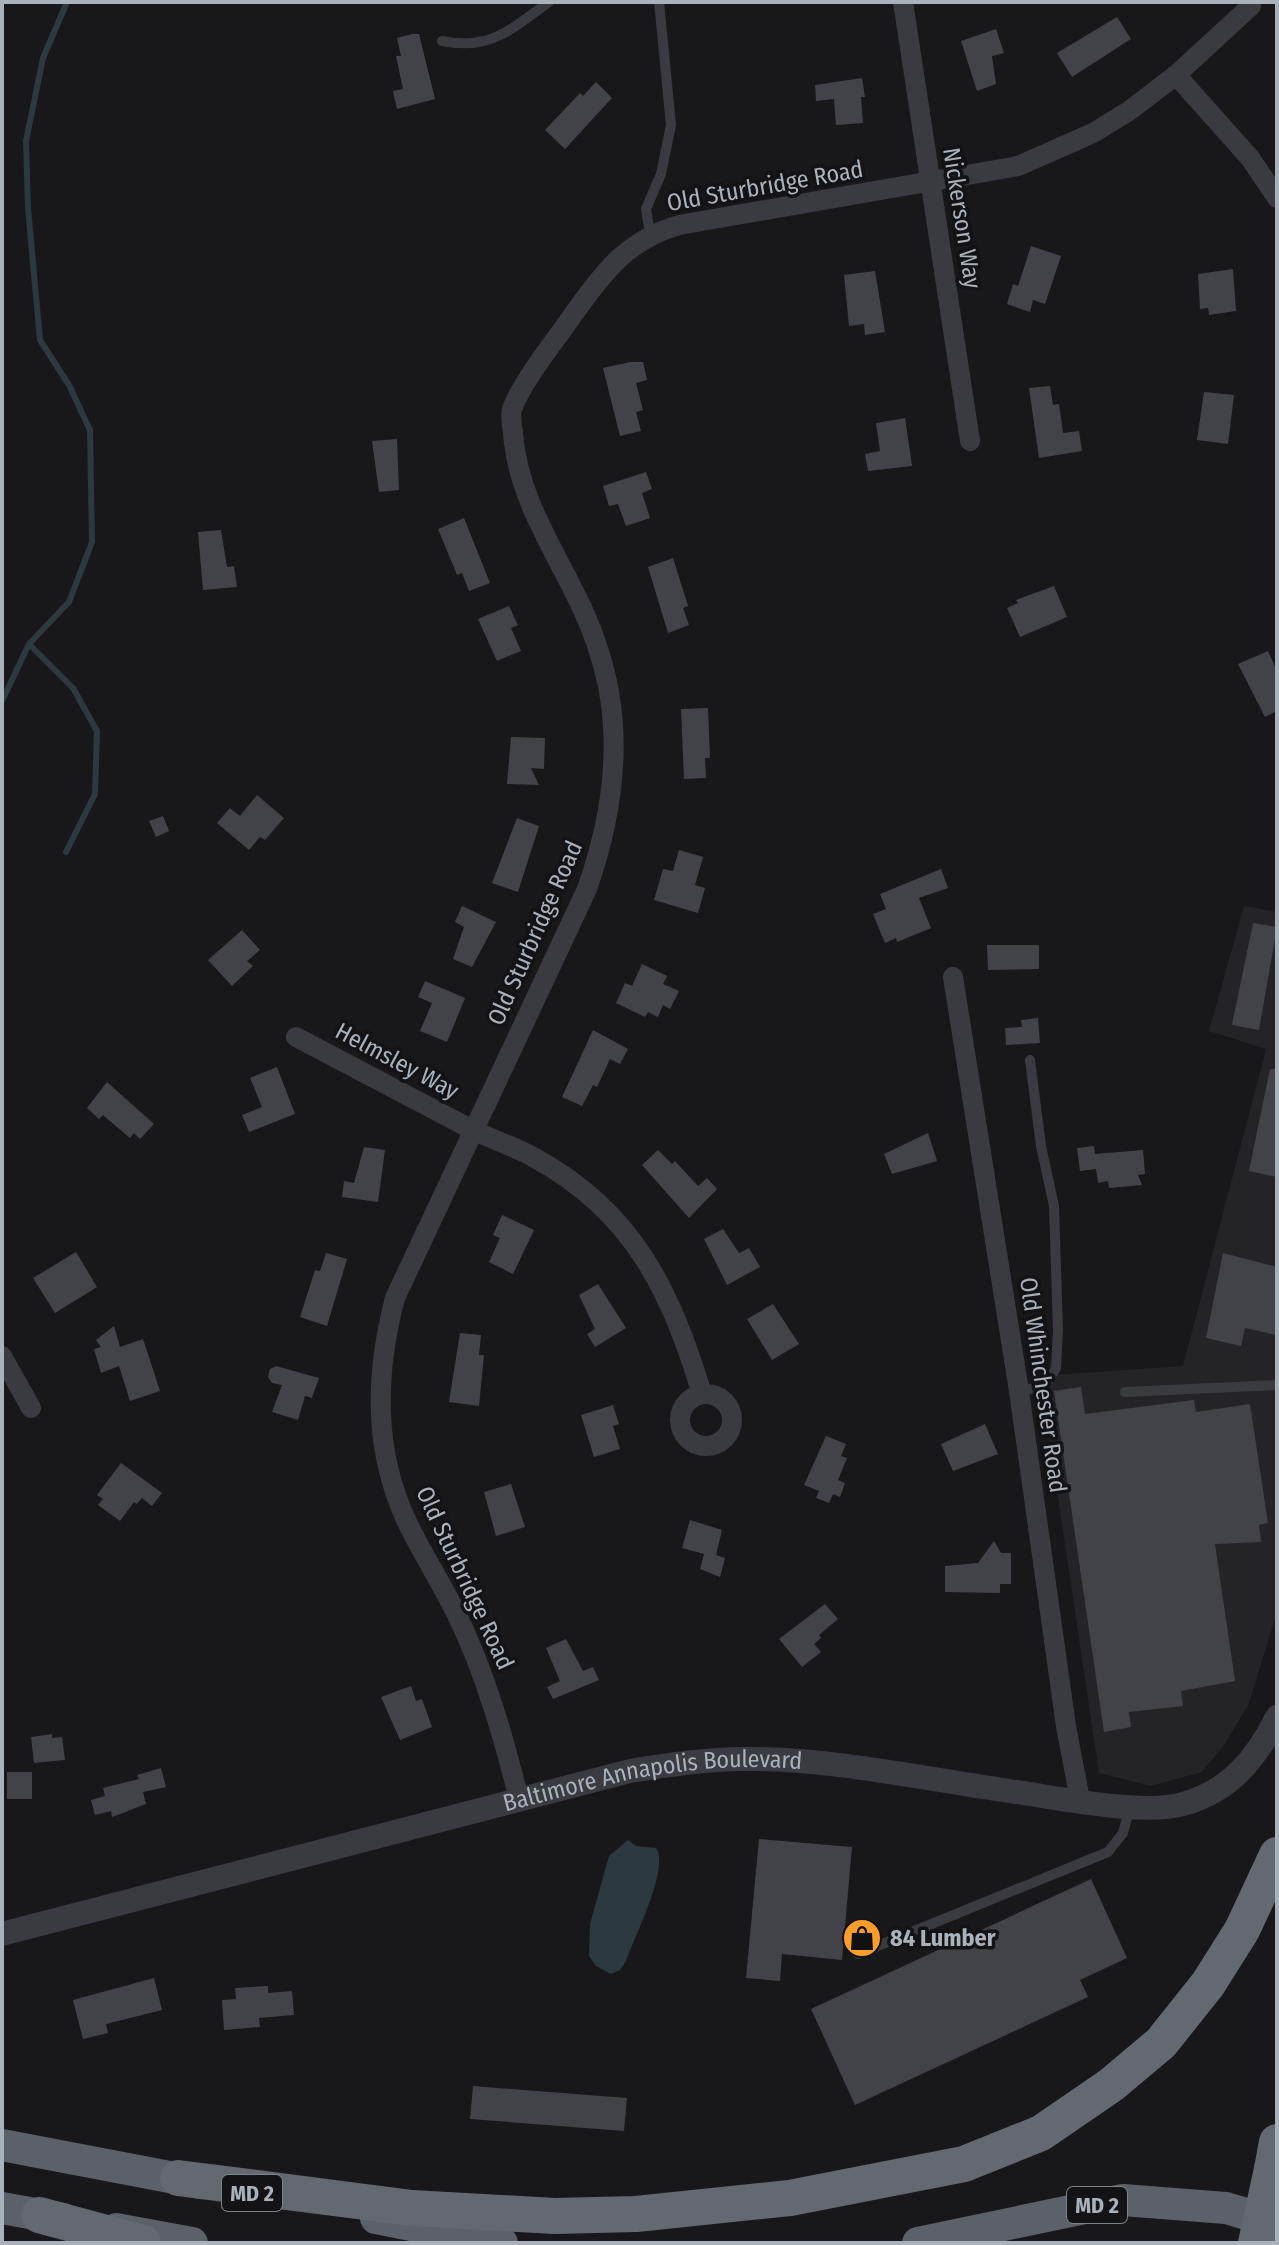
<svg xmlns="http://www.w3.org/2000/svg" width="1279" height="2245" viewBox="0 0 1279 2245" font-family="'Fira Sans Condensed',sans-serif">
<rect width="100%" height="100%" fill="#18181b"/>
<!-- built -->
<polygon fill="#242428" points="1244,906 1277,912 1277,1612 1249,1703 1225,1744 1202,1772 1151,1786 1099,1773 1040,1376 1183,1366 1266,1049 1209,1031"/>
<!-- water -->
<path fill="#2c3a40" d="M628,1840L636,1846L656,1848C670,1867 634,1938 626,1961L620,1970L611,1974L596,1966L589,1956L590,1924L609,1856Z"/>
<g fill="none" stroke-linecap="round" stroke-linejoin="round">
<!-- stream -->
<g stroke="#2c3a40" stroke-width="6">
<polyline points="29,644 73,688 97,731 95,794 66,852"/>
<polyline points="2,701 29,644 69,602 92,542 90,430 69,385 40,340 28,208 26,141 43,58 67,2"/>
</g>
</g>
<!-- building -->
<g fill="#424348">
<polygon points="1117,17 1131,39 1072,77 1057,53"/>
<polygon points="996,29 1004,53 992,56 996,84 977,91 961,41"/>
<polygon points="412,34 419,34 435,99 397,109 393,91 403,89 396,56 401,56 397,38"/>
<polygon points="862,78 865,97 861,97 863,123 836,125 834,99 816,101 815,85"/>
<polygon points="596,82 612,98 565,149 545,130 580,93 583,96"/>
<polygon points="1031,246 1061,256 1045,304 1033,300 1030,312 1007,304 1013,284 1018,286"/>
<polygon points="1233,269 1236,311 1209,315 1208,308 1200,309 1198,274"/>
<polygon points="875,271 885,332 865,335 864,324 849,326 844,275"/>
<polygon points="630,362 643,362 647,380 636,383 643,410 636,412 641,431 620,436 603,368"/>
<polygon points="1050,386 1053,405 1059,404 1063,433 1079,431 1082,451 1039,458 1029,388"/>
<polygon points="1204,392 1234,395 1228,444 1197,440"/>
<polygon points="905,418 912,466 868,471 865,454 880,451 876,423"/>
<polygon points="397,439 399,490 379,492 372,441"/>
<polygon points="646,472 652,489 642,493 650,518 626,526 618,504 609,506 603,486"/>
<polygon points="464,518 490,583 469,591 462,573 457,575 438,529"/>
<polygon points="221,530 227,567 234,566 237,587 203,590 198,532"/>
<polygon points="673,558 688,606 683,608 689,625 668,633 648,567"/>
<polygon points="1054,586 1067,617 1020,637 1007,608 1018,603 1016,600"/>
<polygon points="509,606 518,625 511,628 521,651 497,661 478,619"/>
<polygon points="1268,651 1277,671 1277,711 1265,717 1238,664"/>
<polygon points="708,708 710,758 705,758 706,778 684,779 681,709"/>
<polygon points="511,737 545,738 544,769 531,768 539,785 507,784"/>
<polygon points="257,795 284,818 265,840 260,837 249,850 217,823 230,808 240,816"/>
<polygon points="163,816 169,831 156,837 149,821"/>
<polygon points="517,818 539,826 518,892 492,883"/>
<polygon points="679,850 703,857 695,885 705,888 698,913 654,900 663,869 673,871"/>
<polygon points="941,869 948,888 919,898 931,928 897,942 896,938 885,943 873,914 886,909 880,894"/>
<polygon points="462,906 496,922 472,967 453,959 464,927 455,922"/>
<polygon points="1253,923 1277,927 1259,1030 1232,1025"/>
<polygon points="242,930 260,950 247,961 253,966 232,986 208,960"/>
<polygon points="987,945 1039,945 1039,969 988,970"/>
<polygon points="642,964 667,976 663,984 679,991 670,1009 663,1005 658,1017 648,1012 645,1017 616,1003 625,983 632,986"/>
<polygon points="425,981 465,998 447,1042 420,1031 432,1003 418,997"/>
<polygon points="1038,1018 1040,1043 1006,1045 1005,1028 1022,1027 1021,1020"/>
<polygon points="593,1030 628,1049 620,1064 610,1059 597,1087 593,1085 582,1106 562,1097"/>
<polygon points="277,1067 295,1114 249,1132 242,1115 262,1107 250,1078"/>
<polygon points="1270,1069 1277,1069 1277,1177 1249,1171"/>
<polygon points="107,1082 154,1124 140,1139 134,1133 130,1138 103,1115 99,1119 87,1108"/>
<polygon points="928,1133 937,1161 892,1174 884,1154"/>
<polygon points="1094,1146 1095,1154 1143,1150 1145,1174 1138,1175 1142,1185 1109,1188 1108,1181 1098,1183 1096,1169 1080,1171 1077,1148"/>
<polygon points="364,1147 385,1150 378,1202 342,1197 344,1181 354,1183"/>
<polygon points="658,1150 672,1164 675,1161 698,1186 707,1178 717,1189 689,1218 642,1165"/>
<polygon points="502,1215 534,1230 513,1274 489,1262 500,1238 493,1235"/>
<polygon points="723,1229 739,1253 749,1248 760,1267 727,1285 704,1239"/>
<polygon points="76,1252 97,1287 55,1313 33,1278"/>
<polygon points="326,1253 347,1259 327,1326 300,1317 315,1270 320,1271"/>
<polygon points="1223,1253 1277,1267 1277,1335 1245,1328 1241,1346 1206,1338"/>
<polygon points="598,1284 626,1328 595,1347 587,1334 595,1329 579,1295"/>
<polygon points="773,1304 799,1344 772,1360 747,1319"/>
<polygon points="114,1326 120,1347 143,1339 160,1391 130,1401 119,1366 101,1373 94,1349 101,1347 96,1340"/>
<polygon points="460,1333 481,1335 479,1355 484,1355 479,1406 449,1402"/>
<polygon points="276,1366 319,1378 312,1398 305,1396 298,1420 272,1412 282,1385 272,1383 268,1377 270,1369"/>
<polygon points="1081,1387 1085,1414 1194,1400 1196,1412 1250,1404 1268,1523 1259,1525 1261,1542 1215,1544 1235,1681 1181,1691 1183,1706 1129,1712 1131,1727 1104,1732 1054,1391"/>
<polygon points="613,1405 619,1424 613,1426 620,1449 594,1457 581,1415"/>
<polygon points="985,1424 998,1454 953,1471 941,1444"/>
<polygon points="826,1436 846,1444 841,1456 847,1458 838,1480 845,1483 840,1497 833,1494 829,1503 816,1498 819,1491 804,1485"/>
<polygon points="121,1463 162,1493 152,1506 142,1498 137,1504 134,1502 120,1521 98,1505 103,1499 97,1495"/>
<polygon points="511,1484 525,1527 496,1536 484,1492"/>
<polygon points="690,1520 722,1530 716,1555 725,1558 720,1577 700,1569 704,1554 682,1548"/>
<polygon points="994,1541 1001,1553 1011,1553 1011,1584 1000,1584 1000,1593 945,1592 945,1566 978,1563"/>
<polygon points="825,1604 838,1619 819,1635 821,1638 814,1644 821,1652 802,1667 779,1639"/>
<polygon points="566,1639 583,1671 593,1667 599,1680 553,1699 547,1687 560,1681 546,1648"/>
<polygon points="411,1686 416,1701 422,1699 432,1727 400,1740 381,1697"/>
<polygon points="52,1734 52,1738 62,1737 65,1760 34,1763 31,1737"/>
<polygon points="161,1768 166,1787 143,1792 146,1804 112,1817 111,1811 95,1815 91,1800 105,1796 103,1788 139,1779 137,1775"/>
<rect x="7" y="1772" width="25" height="27"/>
<polygon points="759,1839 852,1847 842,1960 782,1954 780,1981 746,1978"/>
<polygon points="1091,1879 1127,1958 1080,1980 1088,1997 855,2105 811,2009"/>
<polygon points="154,1978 162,2010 106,2024 108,2033 83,2039 73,2000"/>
<polygon points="268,1986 268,1993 292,1991 294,2015 259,2018 260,2027 224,2030 222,2000 236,1999 235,1988"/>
<polygon points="473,2086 627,2098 624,2131 470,2119"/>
</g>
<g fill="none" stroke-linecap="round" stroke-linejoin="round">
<!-- service -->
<g stroke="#393b40" stroke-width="10">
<path d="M442,41C491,51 511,29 549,2"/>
<polyline points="650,234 646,209 661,174 671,125 659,2"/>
<polyline points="1019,1391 1036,1388 1048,1381 1056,1368 1058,1330 1054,1206 1041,1146 1030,1060"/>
<polyline points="1125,1392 1277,1385"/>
<polyline points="858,1954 1108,1852 1123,1833 1130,1807"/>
</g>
<!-- minor -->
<g stroke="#393b40" stroke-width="20">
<polyline points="903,2 970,441"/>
<polyline points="1176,75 1250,158 1277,198"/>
<polyline points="953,977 1019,1391 1066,1726 1080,1800"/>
<path d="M296,1037C354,1067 411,1098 469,1128C490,1139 514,1146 535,1158C634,1212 671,1292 702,1394"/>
<polyline points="2,1356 31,1408"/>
<circle cx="706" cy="1420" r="26"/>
<path d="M519,1799C503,1736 486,1675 457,1615C442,1584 423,1555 408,1524C373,1451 375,1375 395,1298L587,889C614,812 625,731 599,652C576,575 519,515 513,433C512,426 510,416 512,409C524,378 556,340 575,312C605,270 628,240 679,225L1018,166L1093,133L1129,111L1176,75L1251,6"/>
</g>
<!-- tertiary -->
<path stroke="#393b40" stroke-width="24" id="s1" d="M2,1934L630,1771C668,1765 706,1759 745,1759C827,1758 927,1779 1009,1791C1055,1797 1141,1816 1183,1804C1230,1791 1256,1759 1277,1717"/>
<!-- trunk -->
<g stroke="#5c6068" stroke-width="32">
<polyline points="2,2145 201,2183"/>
<polyline points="2,2208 63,2219"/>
<polyline points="376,2218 502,2243"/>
<polyline points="116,2229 192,2243"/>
<polyline points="918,2243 1123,2200 1226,2208 1277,2223"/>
</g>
<!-- motorway -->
<g stroke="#646971" stroke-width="36">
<polyline points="1272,2169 1277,2142"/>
<polyline points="178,2178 412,2208 555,2216 636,2214 790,2198 964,2164 1041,2133 1111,2085 1161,2043 1208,1984 1242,1930 1277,1855"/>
<polyline points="39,2215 143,2243"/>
</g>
<!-- motorway-bridge -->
<polyline stroke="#646971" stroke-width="36" points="1256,2243 1272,2169"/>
</g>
<!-- icons -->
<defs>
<symbol id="shop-disc" viewBox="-11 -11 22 22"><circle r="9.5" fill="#ff9d2c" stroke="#131316"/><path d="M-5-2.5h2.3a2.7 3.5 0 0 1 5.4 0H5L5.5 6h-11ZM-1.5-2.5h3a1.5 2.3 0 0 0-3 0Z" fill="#111"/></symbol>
</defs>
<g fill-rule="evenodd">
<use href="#shop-disc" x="840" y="1916" width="44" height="44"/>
</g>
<g text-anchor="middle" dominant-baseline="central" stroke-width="7" stroke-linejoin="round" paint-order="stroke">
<!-- shield labels -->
<g fill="#131316" stroke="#7c828a" stroke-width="2">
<rect x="222" y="2175" width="60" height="36" rx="6"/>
<rect x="1067" y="2187" width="60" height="36" rx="6"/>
</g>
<g font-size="22" font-weight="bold" fill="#a9b1bb">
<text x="252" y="2193">MD 2</text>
<text x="1097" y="2205">MD 2</text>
</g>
<!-- street labels -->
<g font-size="24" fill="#a9b1bb" stroke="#131316">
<text transform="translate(765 186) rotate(-10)">Old Sturbridge Road</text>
<text transform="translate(962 218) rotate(81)">Nickerson Way</text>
<text transform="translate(535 933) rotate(-66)">Old Sturbridge Road</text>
<text transform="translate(397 1061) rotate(28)">Helmsley Way</text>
<text transform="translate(1043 1385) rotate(82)">Old Whinchester Road</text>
<text transform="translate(465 1578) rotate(65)">Old Sturbridge Road</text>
<text stroke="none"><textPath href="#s1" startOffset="670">Baltimore Annapolis Boulevard</textPath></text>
</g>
<!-- poi labels -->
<g font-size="24" font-weight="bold" fill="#a9b1bb" stroke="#131316" text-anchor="start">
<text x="890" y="1938">84 Lumber</text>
</g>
</g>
<!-- border -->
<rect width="1279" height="2245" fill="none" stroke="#a9b1bb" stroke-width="8"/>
</svg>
